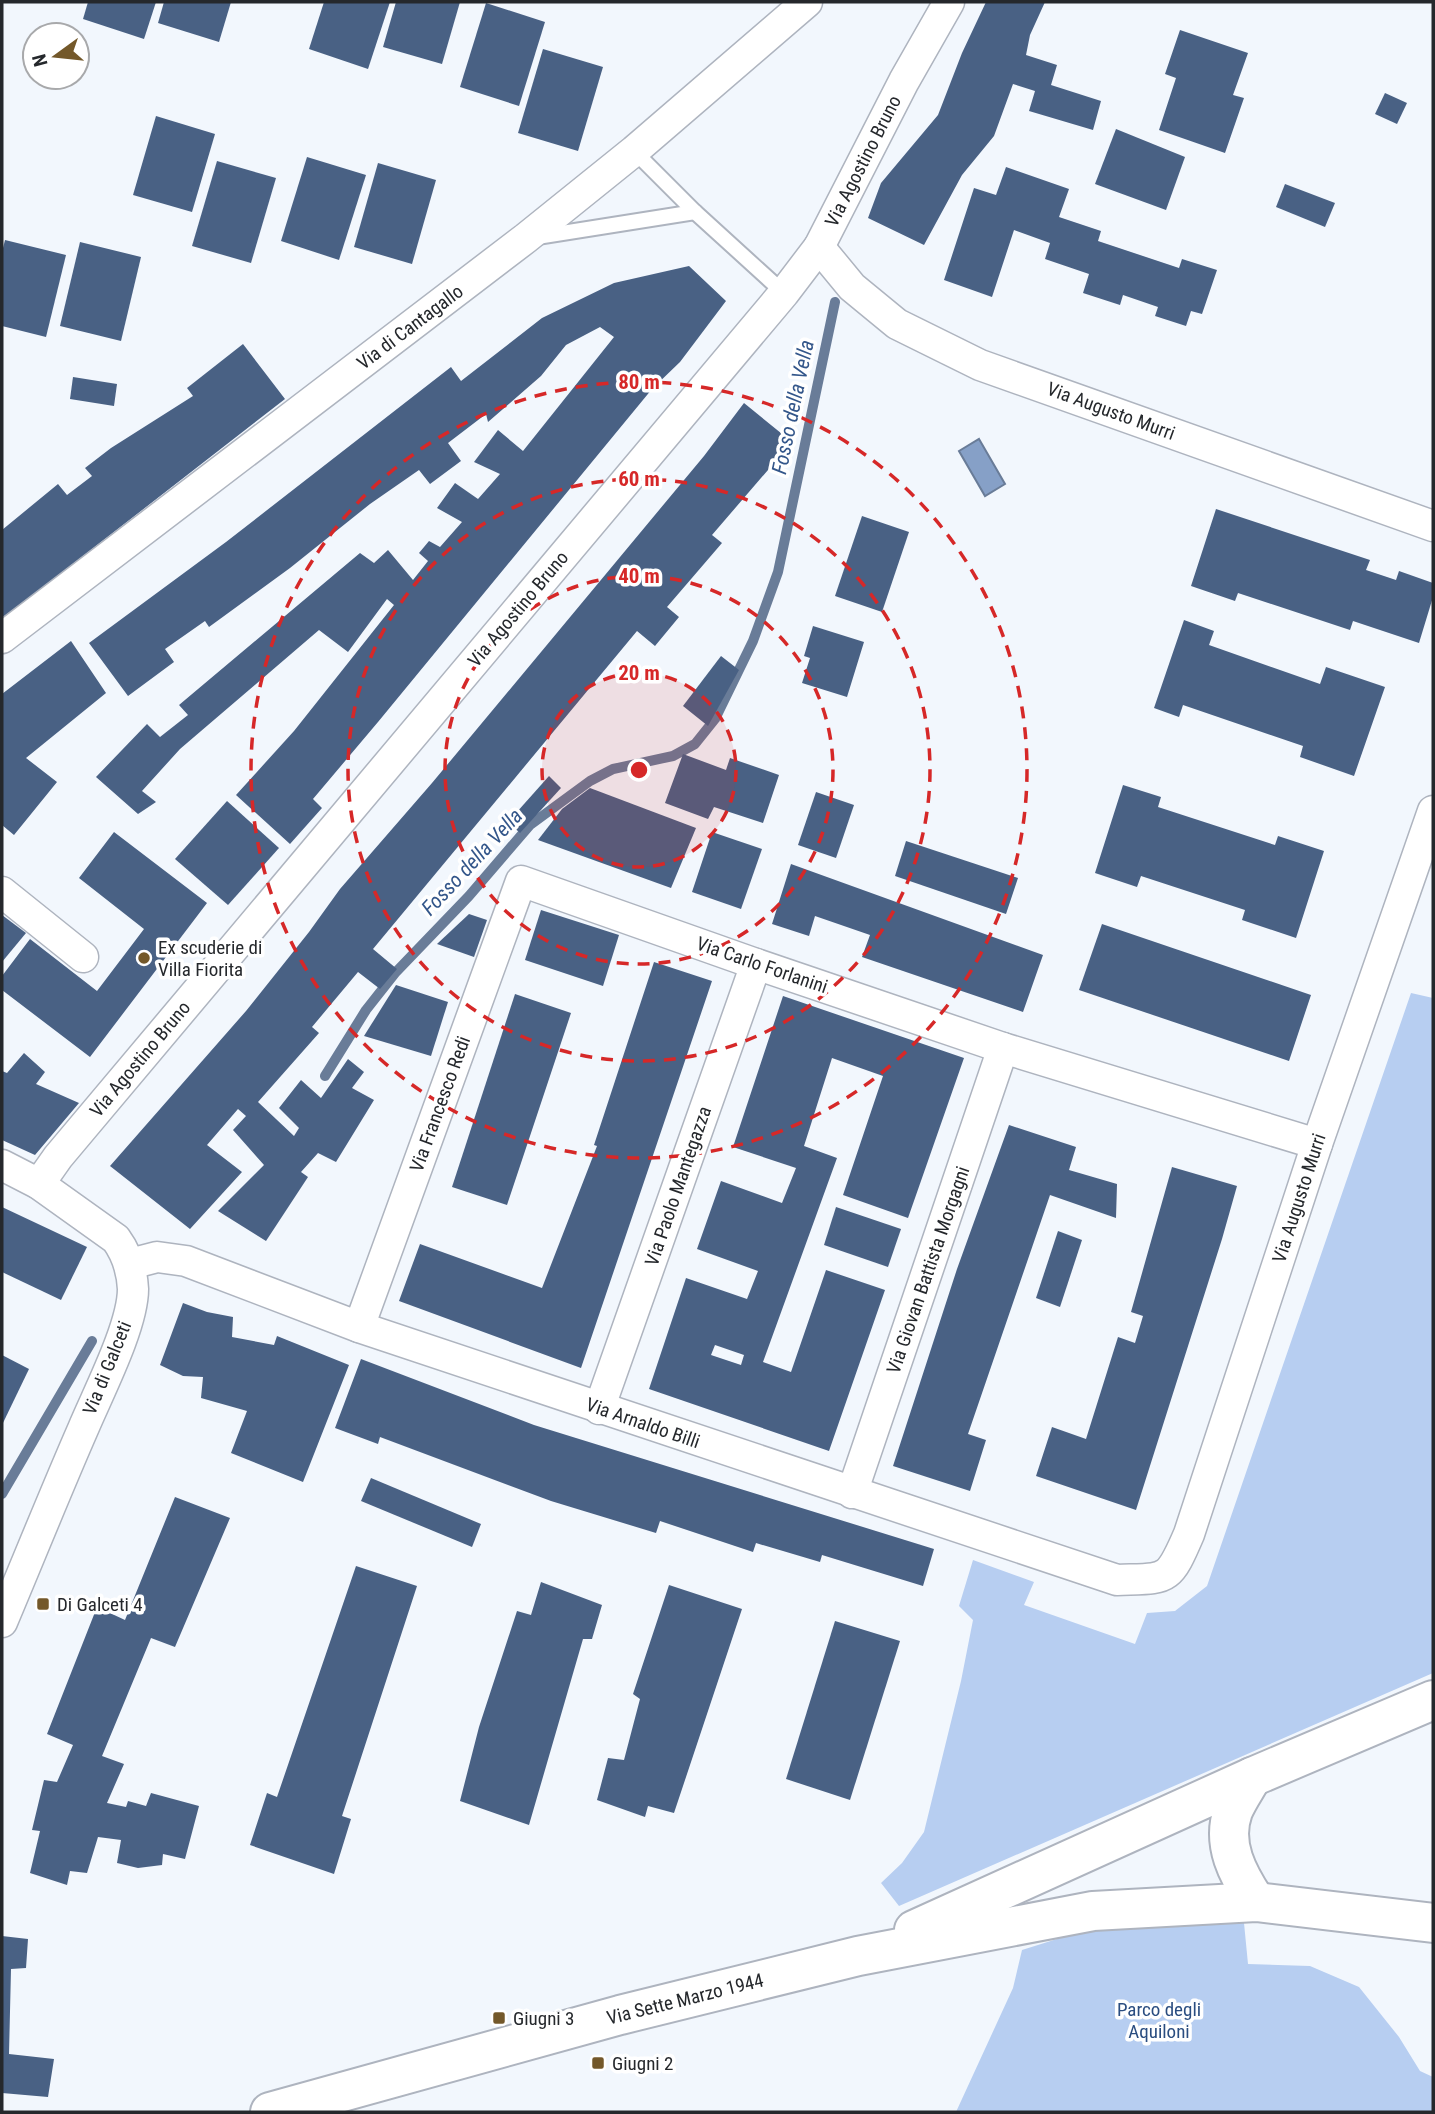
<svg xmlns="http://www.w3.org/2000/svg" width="1435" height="2114" viewBox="0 0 1435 2114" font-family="'Roboto Condensed',sans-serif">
<rect width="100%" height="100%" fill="#f2f7fd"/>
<!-- green -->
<g fill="#b7cef1">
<polygon points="1411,993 1433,998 1433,1673 899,1906 881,1883 902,1863 924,1832 961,1681 973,1620 959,1606 973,1560 1034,1582 1024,1605 1135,1644 1147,1613 1175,1611 1207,1586"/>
<polygon points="1244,1923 1248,1964 1310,1966 1359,1987 1399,2037 1420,2071 1433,2077 1433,2112 956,2112 1013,1988 1022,1950 1092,1928"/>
</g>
<!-- water -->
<polygon fill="#86a0c7" stroke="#697c98" stroke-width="2" points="979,439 1005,484 985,496 959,451"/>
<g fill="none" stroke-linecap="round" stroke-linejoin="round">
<!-- stream -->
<g stroke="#697c98" stroke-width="10">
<polyline points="325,1076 366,1010 396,972 469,896 530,825 590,781 613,769 673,756 695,744 715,719 753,641 778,572 835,302"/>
<polyline points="2,1494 92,1341"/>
</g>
</g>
<!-- building -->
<g fill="#496184" fill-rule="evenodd">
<polygon points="88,2 156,2 144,39 83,19"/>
<polygon points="164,2 231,2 219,42 158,23"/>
<polygon points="324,2 390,2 368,69 309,49"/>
<polygon points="396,2 460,2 442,64 383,47"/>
<polygon points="986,2 1045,2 1030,35 1026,55 1057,65 1051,85 1101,101 1093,130 1029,111 1035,91 1013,84 994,136 962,175 924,245 868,218 881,183 938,115 962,53"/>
<polygon points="486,3 545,22 519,106 460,87"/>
<polygon points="1180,30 1248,53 1233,95 1244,98 1225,153 1159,130 1176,78 1165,74"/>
<polygon points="543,49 603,67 578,151 518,133"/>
<polygon points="1385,93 1407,103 1397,124 1375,114"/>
<polygon points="156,116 215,134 192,212 133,195"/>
<polygon points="1116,129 1185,157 1166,210 1095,184"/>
<polygon points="307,157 366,175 339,260 281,241"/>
<polygon points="217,161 276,178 251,263 192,246"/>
<polygon points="378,163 436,180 412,264 354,247"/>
<polygon points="1006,167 1069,189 1059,217 1101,231 1098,241 1179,268 1182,259 1217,270 1202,314 1191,311 1186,326 1155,316 1158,307 1123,295 1120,305 1083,293 1089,274 1045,259 1050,243 1014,230 992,297 944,280 974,188 996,195"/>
<polygon points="1285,184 1335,203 1325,227 1276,207"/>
<polygon points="5,240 66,255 46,337 2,326 2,252"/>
<polygon points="80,242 141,257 121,341 60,326"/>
<polygon points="689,266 726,301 680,362 652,389 378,722 313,799 322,808 290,844 236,795 294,731 394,605 387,599 348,652 319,630 180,749 142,791 156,802 138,814 96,777 147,724 160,737 188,715 179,705 360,553 374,563 388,550 413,580 428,561 419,553 429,541 440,547 462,522 437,508 455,483 478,499 500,474 474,462 498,430 523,451 614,337 600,327 566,345 541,376 488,422 486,414 448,443 461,461 430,484 419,470 370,504 290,568 209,627 205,621 165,649 174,662 128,696 89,643 226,542 451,367 461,381 542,318 614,283"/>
<polygon points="243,344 285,399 2,619 2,530 58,484 67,495 92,476 85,468 111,448 193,396 187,388"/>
<polygon points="73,377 117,384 114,406 70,399"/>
<polygon points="744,403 792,442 712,535 722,543 667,607 679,617 655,646 637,631 373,949 397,969 380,989 358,972 312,1027 319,1033 258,1102 294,1136 299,1128 279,1108 301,1080 321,1098 348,1059 364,1072 352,1088 374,1100 336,1162 318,1153 301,1172 308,1177 266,1241 218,1211 264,1165 233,1130 246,1116 238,1109 207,1145 242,1172 190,1229 110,1166 246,1011 309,932 340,889 432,783 704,456"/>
<polygon points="1216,509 1370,560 1366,570 1396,580 1399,571 1433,583 1433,597 1419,643 1353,621 1350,630 1238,593 1235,601 1191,586"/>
<polygon points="862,516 909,532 882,612 835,596"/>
<polygon points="1184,620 1214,631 1209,645 1320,684 1326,667 1385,687 1354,776 1300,757 1303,746 1183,705 1179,717 1154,708"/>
<polygon points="813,626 864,642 847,697 802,683 810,658 804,656"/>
<polygon points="71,641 106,693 26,758 57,782 14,835 2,825 2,694"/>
<polygon points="721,656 739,670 708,726 683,706"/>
<polygon points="683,754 726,770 730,758 779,775 763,823 714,807 708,819 665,803"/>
<polygon points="549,776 561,788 520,833 508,822"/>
<polygon points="1123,785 1161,797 1158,807 1275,845 1278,836 1324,851 1296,938 1242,920 1245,910 1141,876 1137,887 1095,873"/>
<polygon points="590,788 696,828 671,888 538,840 562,809"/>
<polygon points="816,792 854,805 836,858 798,845"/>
<polygon points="227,801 279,848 228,905 175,859"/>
<polygon points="114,832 207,903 90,1057 2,990 2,976 30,939 97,991 144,929 79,878"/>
<polygon points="712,832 762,849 741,909 692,892"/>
<polygon points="906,841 1018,878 1006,914 895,876"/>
<polygon points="791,864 1043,955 1023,1012 862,957 870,935 815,916 809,936 772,924"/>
<polygon points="541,910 619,935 603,986 525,960"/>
<polygon points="469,914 487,920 474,957 437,944"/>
<polygon points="2,915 26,933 2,962"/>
<polygon points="1102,924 1311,995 1289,1061 1079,990"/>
<polygon points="654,962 712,981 581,1368 399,1301 420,1244 542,1288 597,1146 594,1145"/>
<polygon points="396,985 448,1002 431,1056 364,1036"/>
<polygon points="515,994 571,1013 507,1205 452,1187"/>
<path d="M783,996L964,1058L908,1218L843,1195L883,1076L832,1058L804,1146L837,1158L763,1362L791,1372L826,1270L885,1290L829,1451L649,1389L686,1278L747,1299L758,1271L697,1249L721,1181L782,1203L796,1168L733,1147ZM715,1345L744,1355L741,1365L711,1355Z"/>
<polygon points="24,1053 45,1072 36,1084 79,1103 35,1155 2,1140 2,1071 7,1073"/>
<polygon points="1009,1125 1076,1147 1069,1170 1117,1184 1116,1218 1050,1195 968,1434 986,1440 970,1491 893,1466 957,1269"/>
<polygon points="1172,1167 1237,1186 1222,1239 1136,1510 1036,1476 1052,1427 1086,1439 1118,1337 1135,1343 1143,1316 1131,1312"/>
<polygon points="2,1207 87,1247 61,1300 2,1272"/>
<polygon points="836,1207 901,1229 888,1267 824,1245"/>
<polygon points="1058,1231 1082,1240 1060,1307 1036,1298"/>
<polygon points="183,1303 207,1312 233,1317 232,1337 274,1345 277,1336 349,1365 303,1482 231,1453 247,1411 201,1398 203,1377 183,1376 160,1365"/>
<polygon points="2,1355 29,1369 2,1425"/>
<polygon points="361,1359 534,1425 934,1549 923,1586 822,1555 820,1562 756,1543 753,1552 660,1521 656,1533 551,1501 380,1437 378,1444 335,1428"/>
<polygon points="371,1478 481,1524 472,1547 361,1501"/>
<polygon points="175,1497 230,1518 175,1647 151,1638 102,1756 124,1764 107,1803 126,1807 128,1801 146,1806 151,1793 199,1806 185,1859 163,1854 162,1865 138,1868 117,1863 121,1840 98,1837 87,1873 70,1871 67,1885 30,1873 40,1831 32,1830 44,1780 57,1782 73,1745 47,1734 97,1607 125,1620"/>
<polygon points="356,1566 417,1586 342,1816 351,1819 334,1874 250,1845 267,1793 277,1797"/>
<polygon points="541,1582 602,1605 592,1639 583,1639 529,1825 460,1801 479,1727 517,1611 531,1615"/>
<polygon points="669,1585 742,1609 674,1813 648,1806 645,1817 597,1800 608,1758 624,1760 640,1699 633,1694"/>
<polygon points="835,1621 900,1641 850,1800 786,1779"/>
<polygon points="2,1936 28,1939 26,1968 11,1969 9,2054 54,2059 48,2097 2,2093"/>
</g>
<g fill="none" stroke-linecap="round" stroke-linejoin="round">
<defs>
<g id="lane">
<polyline points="634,151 695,212 784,293"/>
<polyline points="537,237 695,212"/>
</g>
<g id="street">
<polyline points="819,247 852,287 897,324 980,365 1433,526"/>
<polyline points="2,638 526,238 634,151 807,2"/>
<polyline points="2,892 83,957"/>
<path d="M2,1165L39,1184L116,1239C127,1254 132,1270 133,1289C133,1326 98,1393 83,1429C55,1493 29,1558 2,1622"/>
<polyline points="39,1184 58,1157 784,293 819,247 904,81 949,2"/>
<path d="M130,1264L157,1257L186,1261L359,1327L1117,1580C1168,1578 1168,1583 1189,1534L1317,1144L1433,811"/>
<polyline points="359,1327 521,881 756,964 1003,1048 1317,1144"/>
<polyline points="599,1409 756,964"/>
<polyline points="852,1493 1003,1048"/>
</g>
<g id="secondary">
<path d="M1252,1777C1246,1788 1238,1799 1233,1811C1221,1844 1238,1875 1256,1902"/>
<polyline points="914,1930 1252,1777 1433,1700"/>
<polyline points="270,2112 620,2015 858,1956 1093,1911 1256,1902 1433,1923"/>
</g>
</defs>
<!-- lane casing -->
<use href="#lane" stroke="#aeb4bf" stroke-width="18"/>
<!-- street casing -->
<use href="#street" stroke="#aeb4bf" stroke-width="33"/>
<!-- secondary casing -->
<use href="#secondary" stroke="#aeb4bf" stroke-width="42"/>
<!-- lane -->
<use href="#lane" stroke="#fff" stroke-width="14"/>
<!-- street -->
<use href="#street" stroke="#fff" stroke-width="30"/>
<!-- secondary -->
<use href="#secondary" stroke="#fff" stroke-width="38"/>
</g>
<!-- distance rings -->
<circle cx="639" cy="770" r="97" fill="#d62828" fill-opacity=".12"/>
<g fill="none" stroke="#d62828" stroke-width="3.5" stroke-dasharray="12 9">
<circle cx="639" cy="770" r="97"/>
<circle cx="639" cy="770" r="194"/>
<circle cx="639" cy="770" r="291"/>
<circle cx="639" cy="770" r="388"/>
</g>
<!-- markers -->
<g fill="#73582a" stroke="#fff" stroke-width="2.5">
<circle cx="144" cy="958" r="7"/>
<rect x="36" y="1597" width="14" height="14" rx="3.5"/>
<rect x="492" y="2011" width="14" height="14" rx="3.5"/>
<rect x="591" y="2056" width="14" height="14" rx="3.5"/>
</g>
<g text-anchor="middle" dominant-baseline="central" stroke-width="7" stroke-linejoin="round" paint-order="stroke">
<!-- street labels -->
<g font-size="19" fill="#25282c" stroke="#fff">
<text transform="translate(863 161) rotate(-63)">Via Agostino Bruno</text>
<text transform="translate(410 327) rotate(-37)">Via di Cantagallo</text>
<text transform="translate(1111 411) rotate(20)">Via Augusto Murri</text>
<text transform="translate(518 609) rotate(-50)">Via Agostino Bruno</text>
<text transform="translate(762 965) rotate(19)">Via Carlo Forlanini</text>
<text transform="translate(140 1059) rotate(-50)">Via Agostino Bruno</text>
<text transform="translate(440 1104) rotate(-70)">Via Francesco Redi</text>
<text transform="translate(678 1186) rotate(-71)">Via Paolo Mantegazza</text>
<text transform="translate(1299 1198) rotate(-72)">Via Augusto Murri</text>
<text transform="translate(928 1270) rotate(-71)">Via Giovan Battista Morgagni</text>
<text transform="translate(107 1368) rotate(-68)">Via di Galceti</text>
<text transform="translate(643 1423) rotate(19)">Via Arnaldo Billi</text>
<text transform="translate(685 1999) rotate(-14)">Via Sette Marzo 1944</text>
</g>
<!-- poi labels -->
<g font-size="19" fill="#25282c" stroke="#fff" text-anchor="start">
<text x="158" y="947">Ex scuderie di<tspan x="158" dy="22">Villa Fiorita</tspan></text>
<text x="57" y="1604">Di Galceti 4</text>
<text x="513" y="2018">Giugni 3</text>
<text x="612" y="2063">Giugni 2</text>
</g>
<!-- park labels -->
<g font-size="19" fill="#2a4d80" stroke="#fff">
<text x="1159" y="2009">Parco degli<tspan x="1159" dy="22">Aquiloni</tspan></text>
</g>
<!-- water labels -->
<g font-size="21" font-style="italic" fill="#33568a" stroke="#fff">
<text transform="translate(793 407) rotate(-78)">Fosso della Vella</text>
<text transform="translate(472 862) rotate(-47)">Fosso della Vella</text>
</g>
</g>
<circle cx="639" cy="770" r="10" fill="#d62828" stroke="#fff" stroke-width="3.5"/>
<g font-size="21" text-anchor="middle" font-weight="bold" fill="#d62828" stroke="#fff" stroke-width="7" stroke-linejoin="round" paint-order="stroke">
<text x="639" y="389">80 m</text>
<text x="639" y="486">60 m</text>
<text x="639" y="583">40 m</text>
<text x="639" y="680">20 m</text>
</g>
<!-- border -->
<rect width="1435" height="2114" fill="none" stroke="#25282c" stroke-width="7"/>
<!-- north arrow -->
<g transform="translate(56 56) rotate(255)"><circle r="33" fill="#ffffff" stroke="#a8a9ab" stroke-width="2"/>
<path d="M0-5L12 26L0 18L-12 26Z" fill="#73582a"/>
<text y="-10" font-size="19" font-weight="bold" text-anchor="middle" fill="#25282c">N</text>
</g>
</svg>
